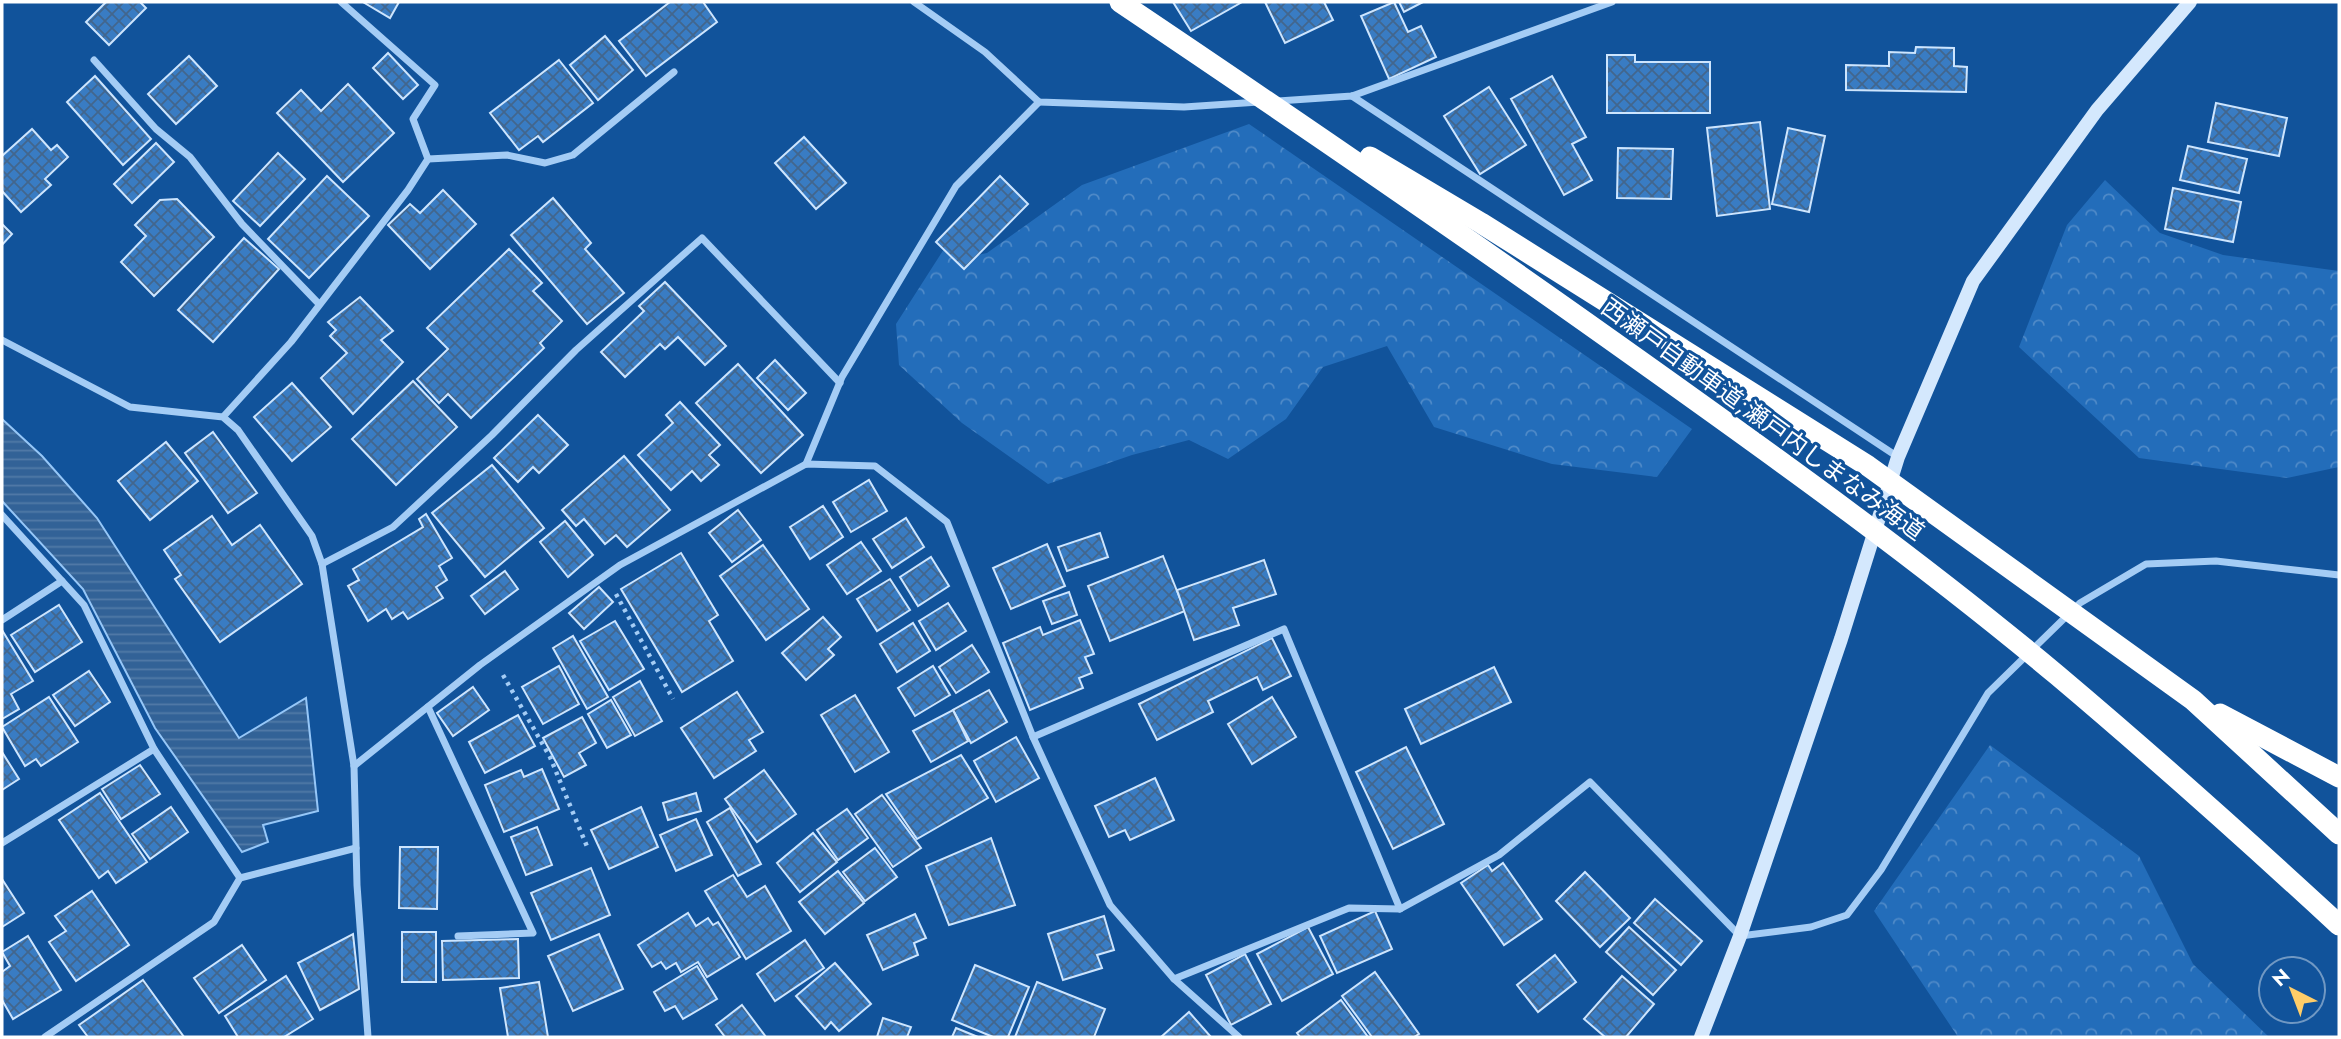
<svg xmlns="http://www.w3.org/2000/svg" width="2341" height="1039" viewBox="0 0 2341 1039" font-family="Jost,'Noto Sans JP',sans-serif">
<defs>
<pattern id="forest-crowns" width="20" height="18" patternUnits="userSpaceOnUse" patternTransform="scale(1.75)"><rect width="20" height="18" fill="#236dba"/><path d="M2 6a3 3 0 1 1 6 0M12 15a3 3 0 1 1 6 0" fill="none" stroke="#4f8ac8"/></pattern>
<pattern id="water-rules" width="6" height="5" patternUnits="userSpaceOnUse" patternTransform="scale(1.75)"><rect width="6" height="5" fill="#326297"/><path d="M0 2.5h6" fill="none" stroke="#517aa7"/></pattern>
<pattern id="building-cross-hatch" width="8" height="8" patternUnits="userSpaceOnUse" patternTransform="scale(1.75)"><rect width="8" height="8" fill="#397cc3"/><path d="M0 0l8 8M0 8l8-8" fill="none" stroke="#42668d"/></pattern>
</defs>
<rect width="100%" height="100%" fill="#11539b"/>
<!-- forest -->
<g fill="url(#forest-crowns)">
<polygon points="1249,124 1692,429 1657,477 1552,464 1434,427 1387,346 1323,367 1286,419 1228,459 1189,440 1132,455 1048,484 962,423 899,365 896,324 944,249 959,259 987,253 1082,185"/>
<polygon points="2105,180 2160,233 2223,255 2339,271 2339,467 2287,478 2139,458 2019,347 2067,225"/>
<polygon points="1990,745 2139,856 2193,964 2269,1037 1958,1037 1874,911"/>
</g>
<!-- water -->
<polygon fill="url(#water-rules)" stroke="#96c7f8" stroke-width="2" points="2,419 42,456 97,518 239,738 306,698 318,811 263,825 268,842 242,852 155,728 83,589 2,501"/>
<!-- building -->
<g fill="url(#building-cross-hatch)" stroke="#cde5fe" stroke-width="2">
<polygon points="106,2 140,2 146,8 109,45 86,22"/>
<polygon points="363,2 399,2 390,18"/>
<polygon points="670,2 703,2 717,22 646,76 619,41"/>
<polygon points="1173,2 1242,2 1191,31"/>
<polygon points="1265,2 1324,2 1333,20 1285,43"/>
<polygon points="1394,2 1408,32 1421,26 1436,57 1389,79 1361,16"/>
<polygon points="1399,2 1423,2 1404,12"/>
<polygon points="605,36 633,70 598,100 570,65"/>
<polygon points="1916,47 1954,48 1954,66 1967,67 1966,92 1846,90 1846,65 1889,66 1889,52 1915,53"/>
<polygon points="388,53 418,85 403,99 373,68"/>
<polygon points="1607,55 1635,55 1635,62 1710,62 1710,113 1607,113"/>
<polygon points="189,56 217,86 176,124 148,94"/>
<polygon points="559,60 593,103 543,142 538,136 519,150 490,113"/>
<polygon points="95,76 151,139 123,165 67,102"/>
<polygon points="1552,76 1586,137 1572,144 1592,180 1564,195 1511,99"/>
<polygon points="348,84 394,133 343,182 277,113 301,90 321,111"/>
<polygon points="1489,87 1526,145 1480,174 1444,116"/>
<polygon points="2216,103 2287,118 2279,156 2208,142"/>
<polygon points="1760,122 1770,209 1717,216 1707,128"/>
<polygon points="1788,128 1825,136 1809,212 1772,204"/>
<polygon points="32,129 51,150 57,145 68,157 45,179 51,185 21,212 2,191 2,156"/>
<polygon points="804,137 846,183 816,209 775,163"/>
<polygon points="156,143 174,162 132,203 114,184"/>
<polygon points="2188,146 2247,159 2239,193 2180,180"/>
<polygon points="1618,148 1673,149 1671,199 1617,198"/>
<polygon points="278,153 305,179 260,226 233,201"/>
<polygon points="327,176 369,216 309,278 268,239"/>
<polygon points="1000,176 1028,204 964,269 936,242"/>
<polygon points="2173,188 2241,202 2233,242 2165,229"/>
<polygon points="443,190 476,224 430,269 388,225 410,204 420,213"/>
<polygon points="553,198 591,243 585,249 624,293 587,324 511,235"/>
<polygon points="177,199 214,237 154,296 121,262 146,236 135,225 160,200"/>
<polygon points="2,224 12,234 2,245"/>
<polygon points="244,238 279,269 213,342 178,310"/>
<polygon points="509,249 542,283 533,291 562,321 540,343 544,348 471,418 448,394 439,403 417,379 448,349 427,328"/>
<polygon points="665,282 726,346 705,365 678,337 665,349 660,344 625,377 601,352 644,311 639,306"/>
<polygon points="360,297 393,331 381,340 403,362 353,414 321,378 347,353 330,336 336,330 328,322"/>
<polygon points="775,360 806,393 788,410 757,378"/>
<polygon points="738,364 803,435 761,473 696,403"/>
<polygon points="413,381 457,427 396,485 352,439"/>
<polygon points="292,383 331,427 292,461 254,417"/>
<polygon points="680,402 720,445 709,455 719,465 701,481 692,471 671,490 638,455 673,423 666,415"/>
<polygon points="538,415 568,445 539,473 533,467 518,482 494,458"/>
<polygon points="213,432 257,493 228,513 185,453"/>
<polygon points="166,442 198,481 150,520 118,481"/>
<polygon points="624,456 670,510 627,547 616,535 605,544 584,519 576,526 562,510"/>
<polygon points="492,465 544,528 485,577 432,513"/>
<polygon points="869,480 887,511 851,532 833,502"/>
<polygon points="823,506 843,537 810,559 790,527"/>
<polygon points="738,510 761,540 732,562 709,533"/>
<polygon points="426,514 452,558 439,566 447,580 436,587 443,598 408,619 403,612 392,619 386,609 368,621 348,586 359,580 353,569 423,527 419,519"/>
<polygon points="212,516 232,545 260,525 302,584 220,642 175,579 181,575 164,550"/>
<polygon points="906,518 924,547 892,568 873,539"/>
<polygon points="565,521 593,555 568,577 540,542"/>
<polygon points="1100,533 1108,557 1067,571 1058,547"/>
<polygon points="861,542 881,571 847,594 827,565"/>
<polygon points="1047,544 1065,586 1011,609 993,568"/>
<polygon points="763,545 809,609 766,640 720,576"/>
<polygon points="681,553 718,615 709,621 733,661 682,692 621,589"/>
<polygon points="1163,556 1185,611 1110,641 1088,586"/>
<polygon points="931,557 949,586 918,606 900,577"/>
<polygon points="1264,560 1276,594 1233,608 1239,625 1194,640 1177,590"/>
<polygon points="505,571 518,589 485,614 471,596"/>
<polygon points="890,579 910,610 877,631 857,599"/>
<polygon points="599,587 613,602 584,629 569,613"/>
<polygon points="1069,592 1077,615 1052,624 1043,601"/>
<polygon points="948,603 966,631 936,650 919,621"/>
<polygon points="59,605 82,642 35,672 11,635"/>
<polygon points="823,617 841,637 828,649 834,655 806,680 782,653"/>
<polygon points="1080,620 1094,654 1085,657 1092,673 1079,678 1083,688 1030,710 1003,643 1040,627 1043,635"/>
<polygon points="615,621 644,669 609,690 580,641"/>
<polygon points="913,623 930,651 897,672 880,644"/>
<polygon points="2,630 33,681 11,694 19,709 2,719"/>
<polygon points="573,636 608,697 587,709 553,648"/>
<polygon points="1272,638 1291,676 1263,690 1257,677 1208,701 1213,712 1157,740 1139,704"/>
<polygon points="972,645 989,672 956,693 939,667"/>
<polygon points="559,666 579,704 543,724 522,687"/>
<polygon points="933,666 950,695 915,716 898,688"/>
<polygon points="1494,667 1511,702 1421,744 1405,709"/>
<polygon points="89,671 110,702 75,726 53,695"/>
<polygon points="640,681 662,721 635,736 613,697"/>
<polygon points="473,687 489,710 453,736 437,713"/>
<polygon points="989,690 1007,722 971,743 953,710"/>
<polygon points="737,692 763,732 749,740 756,751 714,778 681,728"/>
<polygon points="855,695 889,752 855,772 821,715"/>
<polygon points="49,697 78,742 41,766 36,759 25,766 2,727"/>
<polygon points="1272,697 1296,737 1252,764 1228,724"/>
<polygon points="611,700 631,735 607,748 588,714"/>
<polygon points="953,710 968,741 931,762 913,731"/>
<polygon points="518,715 535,746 485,773 469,742"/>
<polygon points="582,717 596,743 579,753 586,765 564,777 543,738"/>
<polygon points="1016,737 1039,778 996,802 974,761"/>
<polygon points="1406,747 1444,824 1393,849 1356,772"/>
<polygon points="2,752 19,779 2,790"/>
<polygon points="961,755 988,798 917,839 886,794"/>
<polygon points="140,765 160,794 121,819 102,789"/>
<polygon points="542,769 559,809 504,832 485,785 521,770 524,777"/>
<polygon points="764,770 796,814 757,842 725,799"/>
<polygon points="1155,778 1174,820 1130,840 1125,830 1109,837 1095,806"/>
<polygon points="100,793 147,862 116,883 108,871 99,878 59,820"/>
<polygon points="696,793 701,811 668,820 663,803"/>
<polygon points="882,795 921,848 893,867 855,814"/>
<polygon points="171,807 188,832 150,859 132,834"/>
<polygon points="641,807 658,847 609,869 591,830"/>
<polygon points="730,808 761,864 738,876 707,822"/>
<polygon points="847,809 868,838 838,860 817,830"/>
<polygon points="696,819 712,855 676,871 660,835"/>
<polygon points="537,827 552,865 526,875 511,837"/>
<polygon points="813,833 837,862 800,892 777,863"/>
<polygon points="991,838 1015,905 949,925 926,866"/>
<polygon points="400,847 438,847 437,909 399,908"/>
<polygon points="875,848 897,877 865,901 843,872"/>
<polygon points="1503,863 1542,919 1504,945 1461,883 1488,865 1492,871"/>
<polygon points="591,868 610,915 551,940 531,893"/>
<polygon points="838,871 864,903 825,934 799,902"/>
<polygon points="1585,872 1630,918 1600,947 1556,901"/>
<polygon points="733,875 747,897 765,886 791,931 746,959 705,891"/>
<polygon points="2,879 24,913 2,927"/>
<polygon points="92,891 129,945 76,981 49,942 66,931 55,916"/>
<polygon points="1655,899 1702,941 1681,965 1634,923"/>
<polygon points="1375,911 1392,949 1337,973 1320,936"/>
<polygon points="688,913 696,926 708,918 713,925 718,922 740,957 707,977 698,962 681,972 676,963 666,969 661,962 652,967 638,945"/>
<polygon points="915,914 926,938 914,943 918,955 883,970 867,935"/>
<polygon points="1104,916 1114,950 1097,955 1102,968 1063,980 1048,934"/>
<polygon points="1308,927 1333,974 1282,1001 1257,954"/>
<polygon points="1629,927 1676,970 1653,995 1606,952"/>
<rect x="402" y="932" width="34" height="50"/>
<polygon points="353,934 359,989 320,1010 298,963"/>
<polygon points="599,934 623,989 573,1011 548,956"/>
<polygon points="28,936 61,990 13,1019 2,1000 2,972 10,966 2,952"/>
<polygon points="518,939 519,978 443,980 442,941"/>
<polygon points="805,940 824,968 775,1001 757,974"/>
<polygon points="242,945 266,980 219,1013 194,978"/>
<polygon points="1245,954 1271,1004 1231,1025 1206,975"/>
<polygon points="1555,955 1576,982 1538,1012 1517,985"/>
<polygon points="835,963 871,1004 839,1031 831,1022 825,1029 796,996"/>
<polygon points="975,965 1029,987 1008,1037 993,1037 952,1020"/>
<polygon points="697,966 717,999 683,1019 675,1006 665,1011 654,992"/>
<polygon points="1375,972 1419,1034 1414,1037 1372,1037 1342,996"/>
<polygon points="286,976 313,1019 284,1037 238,1037 225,1016"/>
<polygon points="1622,976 1654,1004 1626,1037 1605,1037 1584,1019"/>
<polygon points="143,980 184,1037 88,1037 79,1025"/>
<polygon points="539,982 548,1037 508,1037 500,988"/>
<polygon points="1037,982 1105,1009 1094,1037 1015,1037"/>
<polygon points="1341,1000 1368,1037 1300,1037 1297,1033"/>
<polygon points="742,1005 766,1037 725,1037 716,1025"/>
<polygon points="1189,1012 1211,1037 1161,1037"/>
<polygon points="883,1018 911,1027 907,1037 877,1037"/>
<polygon points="956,1028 978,1037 952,1037"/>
</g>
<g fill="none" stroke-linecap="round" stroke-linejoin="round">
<!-- path -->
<g stroke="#a4ccf5" stroke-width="4.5" stroke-dasharray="3.5 5" stroke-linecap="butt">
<polyline points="616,594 673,699"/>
<polyline points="503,675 550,757 588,849"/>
</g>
<!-- street -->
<g stroke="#a4ccf5" stroke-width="7">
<polyline points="914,2 985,52 1039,102 1184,107 1259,102"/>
<polyline points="94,60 156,129 190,157 242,224 319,304"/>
<polyline points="1352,96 1898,457"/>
<polyline points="1278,101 1352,96 1612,2"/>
<polyline points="428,159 507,155 545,163 573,155 674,72"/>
<polyline points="2,340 130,407 223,417 238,430 312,536 322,564 354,766 357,885 368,1037"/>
<polyline points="223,417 291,342 408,190 428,159 413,119 435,85 341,2"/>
<polyline points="806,464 842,377 956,186 1039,102"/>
<polyline points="2,515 84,605 154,749 240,878 356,848"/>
<polyline points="322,564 393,527 492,435 576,350 702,238 840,383"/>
<polyline points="2,620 62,581"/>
<polyline points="428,707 533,933 458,936"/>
<polyline points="1033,737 1284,629 1400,909"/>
<polyline points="354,766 480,665 620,565 806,464 875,466 947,522 1033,737 1110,905 1174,979 1349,908 1400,909 1499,855 1590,782 1740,936 1811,927 1847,915 1881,870 1988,693 2080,603 2146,564 2216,561 2339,575"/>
<polyline points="2,843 154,749"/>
<polyline points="1174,979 1239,1037"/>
<polyline points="45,1037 214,922 240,878"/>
</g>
<!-- secondary -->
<polyline stroke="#d4e8fd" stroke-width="14" points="1701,1037 1740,936 1841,639 1898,457 1973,281 2097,110 2190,2"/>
<!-- highway -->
<g stroke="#fff" stroke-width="21">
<path d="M1120,2C1294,119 1468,238 1639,360C1781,461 1923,563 2057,675C2153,756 2247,840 2339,925"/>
<polyline points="1370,157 1481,223 1868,466 2193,700 2339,834"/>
<polyline points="2220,714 2339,777"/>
</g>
</g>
<g text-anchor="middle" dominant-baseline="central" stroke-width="6" stroke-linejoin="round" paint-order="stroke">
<!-- street labels -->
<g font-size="24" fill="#fff" stroke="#11539b">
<text transform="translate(1763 419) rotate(36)">西瀬戸自動車道;瀬戸内しまなみ海道</text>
</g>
</g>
<!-- border -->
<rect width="2341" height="1039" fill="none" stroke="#ffffff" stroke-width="7"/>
<!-- north arrow -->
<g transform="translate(2292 990) rotate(318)"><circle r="33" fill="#11539b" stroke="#7098c3" stroke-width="2"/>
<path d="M0-5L12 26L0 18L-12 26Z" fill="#ffcd68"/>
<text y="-10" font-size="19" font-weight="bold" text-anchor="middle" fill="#ffffff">N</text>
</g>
</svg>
